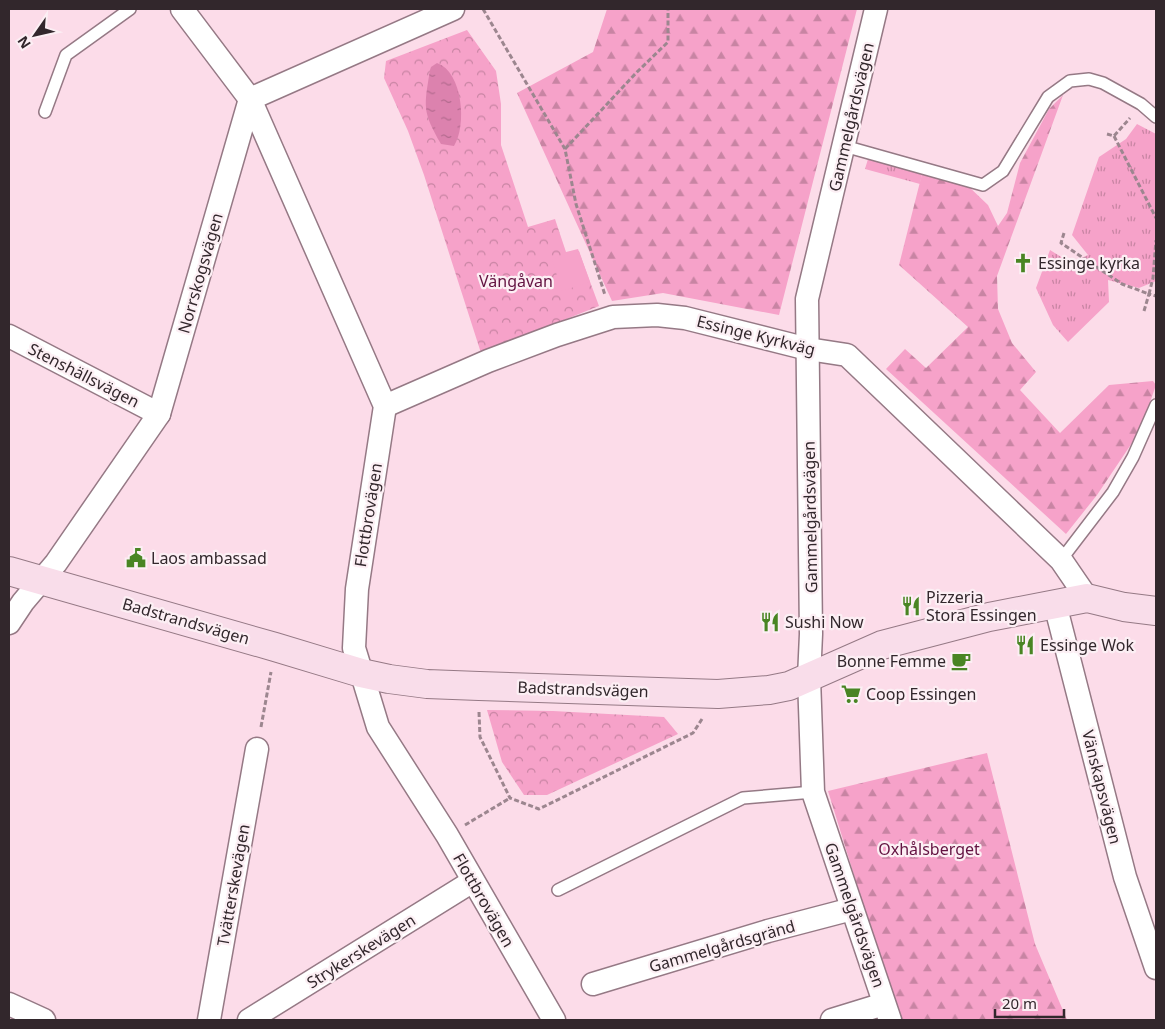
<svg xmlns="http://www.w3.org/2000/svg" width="1165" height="1029" viewBox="0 0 1165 1029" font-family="'Noto Sans',sans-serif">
<defs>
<pattern id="grass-tufts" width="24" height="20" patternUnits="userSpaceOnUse" patternTransform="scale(1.25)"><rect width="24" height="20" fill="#f6a2c9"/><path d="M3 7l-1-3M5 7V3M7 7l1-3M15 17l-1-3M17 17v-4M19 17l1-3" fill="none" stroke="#c884a3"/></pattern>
<pattern id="forest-firs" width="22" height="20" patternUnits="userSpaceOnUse" patternTransform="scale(1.25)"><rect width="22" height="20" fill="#f6a2c9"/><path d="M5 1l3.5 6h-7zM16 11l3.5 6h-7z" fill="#c884a3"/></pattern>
<pattern id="park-crowns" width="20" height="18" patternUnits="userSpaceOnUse" patternTransform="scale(1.25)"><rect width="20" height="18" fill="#f6a2c9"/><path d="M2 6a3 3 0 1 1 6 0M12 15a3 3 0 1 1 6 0" fill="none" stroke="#c884a3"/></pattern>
<pattern id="water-ripples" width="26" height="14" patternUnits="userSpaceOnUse" patternTransform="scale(1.25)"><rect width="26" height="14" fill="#dc82ae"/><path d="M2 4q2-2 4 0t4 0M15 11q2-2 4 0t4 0" fill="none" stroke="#b36a8e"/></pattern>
</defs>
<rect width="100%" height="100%" fill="#fcdce9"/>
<!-- grass -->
<g fill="url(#grass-tufts)">
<polygon points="1137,124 1156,134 1156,281 1139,288 1108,280 1109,302 1068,342 1053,325 1036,288 1050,250 1071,263 1088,255 1072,235 1099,157 1126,139"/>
<polygon points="868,159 922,174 920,184 865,169"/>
</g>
<!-- forest -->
<g fill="url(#forest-firs)">
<polygon points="607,9 857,9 779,315 663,293 612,301 517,93 593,52"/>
<polygon points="1063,95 997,276 998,309 1012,343 1036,372 1020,390 1060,433 1109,385 1153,381 1156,385 1140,431 1097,495 1066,534 886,369 905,349 926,368 968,327 899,265 922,174 966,184 988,205 998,226 1007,213 1020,163 1049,109"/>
<polygon points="987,753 1035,944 1067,1020 901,1020 892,998 828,791"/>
</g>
<!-- park -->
<g fill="url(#park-crowns)">
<polygon points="467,30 496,71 501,104 501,145 528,227 555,219 566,252 578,249 599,306 481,353 424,175 408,131 384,78 386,61"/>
<polygon points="487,710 553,711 664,717 678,734 547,795 524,795 502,762"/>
</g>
<!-- garden -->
<polygon fill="#f6a2c9" points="579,251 590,282 562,291 552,260"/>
<!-- water -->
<path fill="url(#water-ripples)" d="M437,63C463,72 467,126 454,146L441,144C422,111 424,107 430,70L431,67Z"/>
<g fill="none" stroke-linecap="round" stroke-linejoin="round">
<defs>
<g id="lane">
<polyline points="45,112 66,55 130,9"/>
<polyline points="844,146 983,185 1003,171 1048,97 1070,81 1089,79 1103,83 1141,104 1156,117"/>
<polyline points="1061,560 1113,492 1133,457 1156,405"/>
<polyline points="558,890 743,798 813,792"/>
</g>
<g id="street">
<polyline points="182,9 250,99 385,406 357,589 354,648 378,727 447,835 554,1020"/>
<polyline points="876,9 807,299 811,634 809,678 813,792 890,1020"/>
<polyline points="9,336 159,414"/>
<polyline points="385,406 488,361 557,335 613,317 657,315 685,318 808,349 847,355 1061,560 1087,598"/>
<polyline points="1055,604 1125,877 1156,968"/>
<polyline points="9,623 23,602 56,563 159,414 250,99 453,9"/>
<polyline points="593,984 768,931 852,909"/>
<polyline points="9,1004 44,1020"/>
<polyline points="209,1020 257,749"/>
<polyline points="249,1020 473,881"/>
<polyline points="832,1020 884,1004"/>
</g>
<polyline id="secondary" points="9,571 275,647 361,673 389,679 427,684 479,686 718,694 769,690 789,686 882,645 989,617 1087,598 1124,607 1156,611"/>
</defs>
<!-- lane casing -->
<use href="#lane" stroke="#957985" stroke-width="14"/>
<!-- street casing -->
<use href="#street" stroke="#957985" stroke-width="25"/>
<!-- secondary casing -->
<use href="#secondary" stroke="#957985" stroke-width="30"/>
<!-- path -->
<g stroke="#9c868f" stroke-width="3" stroke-dasharray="5 2.5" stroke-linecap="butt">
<polyline points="483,9 565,149 576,204 605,295"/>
<polyline points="1107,134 1114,136 1130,118"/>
<polyline points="1114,136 1156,218"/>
<polyline points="565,149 637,72 668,42 668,9"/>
<polyline points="1064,233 1061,243 1122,284 1149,294 1153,278 1156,240"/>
<polyline points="1144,311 1149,294 1156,296"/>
<polyline points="479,712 480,737 510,798 539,809 693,733 702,719"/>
<polyline points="261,727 271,672"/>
<polyline points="465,825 510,798"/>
</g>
<!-- lane -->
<use href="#lane" stroke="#fff" stroke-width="11"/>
<!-- street -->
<use href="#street" stroke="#fff" stroke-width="22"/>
<!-- secondary -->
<use href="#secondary" stroke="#f9ddea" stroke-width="28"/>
</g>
<!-- icons -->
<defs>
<symbol id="church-bare" viewBox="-9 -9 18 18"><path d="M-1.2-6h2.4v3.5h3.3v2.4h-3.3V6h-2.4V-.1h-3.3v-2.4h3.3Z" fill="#498523" stroke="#fceff4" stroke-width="2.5" paint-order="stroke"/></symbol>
<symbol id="civic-bare" viewBox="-9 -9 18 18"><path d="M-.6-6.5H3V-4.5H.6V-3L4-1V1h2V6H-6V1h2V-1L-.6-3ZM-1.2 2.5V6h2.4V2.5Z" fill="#498523" stroke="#fceff4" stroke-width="2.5" paint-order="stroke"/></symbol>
<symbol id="restaurant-bare" viewBox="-9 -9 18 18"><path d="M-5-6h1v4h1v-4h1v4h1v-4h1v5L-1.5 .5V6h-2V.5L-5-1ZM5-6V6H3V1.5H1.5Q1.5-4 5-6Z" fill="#498523" stroke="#fceff4" stroke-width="2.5" paint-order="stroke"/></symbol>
<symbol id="cafe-bare" viewBox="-9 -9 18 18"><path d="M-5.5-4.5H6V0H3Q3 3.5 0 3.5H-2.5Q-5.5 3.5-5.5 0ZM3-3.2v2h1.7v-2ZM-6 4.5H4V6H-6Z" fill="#498523" stroke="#fceff4" stroke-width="2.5" paint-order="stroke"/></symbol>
<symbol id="supermarket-bare" viewBox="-9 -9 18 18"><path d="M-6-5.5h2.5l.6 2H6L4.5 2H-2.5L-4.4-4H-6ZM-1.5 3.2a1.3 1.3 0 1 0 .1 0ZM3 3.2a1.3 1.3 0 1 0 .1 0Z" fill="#498523" stroke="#fceff4" stroke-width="2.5" paint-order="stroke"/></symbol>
</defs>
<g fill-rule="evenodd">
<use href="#church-bare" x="1009" y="249" width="28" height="28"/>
<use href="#civic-bare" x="122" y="544" width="28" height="28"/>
<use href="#restaurant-bare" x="897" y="592" width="28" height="28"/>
<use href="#restaurant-bare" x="756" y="608" width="28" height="28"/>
<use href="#restaurant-bare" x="1011" y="631" width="28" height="28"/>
<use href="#cafe-bare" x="947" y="647" width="28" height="28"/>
<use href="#supermarket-bare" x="837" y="680" width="28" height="28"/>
</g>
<g text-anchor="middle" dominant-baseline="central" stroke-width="4.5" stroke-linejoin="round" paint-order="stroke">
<!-- street labels -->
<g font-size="16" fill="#32272c" stroke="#fceff4">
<text transform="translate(851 117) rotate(-77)">Gammelgårdsvägen</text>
<text transform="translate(200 273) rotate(-74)">Norrskogsvägen</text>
<text transform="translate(756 335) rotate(14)">Essinge Kyrkväg</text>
<text transform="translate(84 375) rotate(27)">Stenshällsvägen</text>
<text transform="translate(368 515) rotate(-81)">Flottbrovägen</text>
<text transform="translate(810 517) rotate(-91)">Gammelgårdsvägen</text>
<text transform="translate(186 621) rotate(16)">Badstrandsvägen</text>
<text transform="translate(583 689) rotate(2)">Badstrandsvägen</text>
<text transform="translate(1102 787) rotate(76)">Vänskapsvägen</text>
<text transform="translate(233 885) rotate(-80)">Tvätterskevägen</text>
<text transform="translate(484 900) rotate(60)">Flottbrovägen</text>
<text transform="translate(855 915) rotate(71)">Gammelgårdsvägen</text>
<text transform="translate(722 946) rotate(-16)">Gammelgårdsgränd</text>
<text transform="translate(361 951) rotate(-32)">Strykerskevägen</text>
</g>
<!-- poi labels -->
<g font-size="16" fill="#32272c" stroke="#fceff4" text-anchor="start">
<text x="1038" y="263">Essinge kyrka</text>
<text x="151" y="558">Laos ambassad</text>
<text x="926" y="597">Pizzeria<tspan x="926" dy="18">Stora Essingen</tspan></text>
<text x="785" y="622">Sushi Now</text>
<text x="1040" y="645">Essinge Wok</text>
<text x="946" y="661" text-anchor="end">Bonne Femme</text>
<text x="866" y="694">Coop Essingen</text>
</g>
<!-- park labels -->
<g font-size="16" fill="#631241" stroke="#fceff4">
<text x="516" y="281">Vängåvan</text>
<text x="929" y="849">Oxhålsberget</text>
</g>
</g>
<!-- border -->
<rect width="1165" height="1029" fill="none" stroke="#32272c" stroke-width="20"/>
<!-- north arrow -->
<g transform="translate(35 35) rotate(236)" stroke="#fceff4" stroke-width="4" paint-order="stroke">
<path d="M0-4L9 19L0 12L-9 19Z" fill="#32272c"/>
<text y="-8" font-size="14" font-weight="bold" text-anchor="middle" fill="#32272c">N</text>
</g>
<!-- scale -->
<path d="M995 1009v8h69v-8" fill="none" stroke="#32272c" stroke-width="2.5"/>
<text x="1002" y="1009" font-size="15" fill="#32272c" stroke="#fceff4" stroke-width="4" paint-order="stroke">20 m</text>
</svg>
